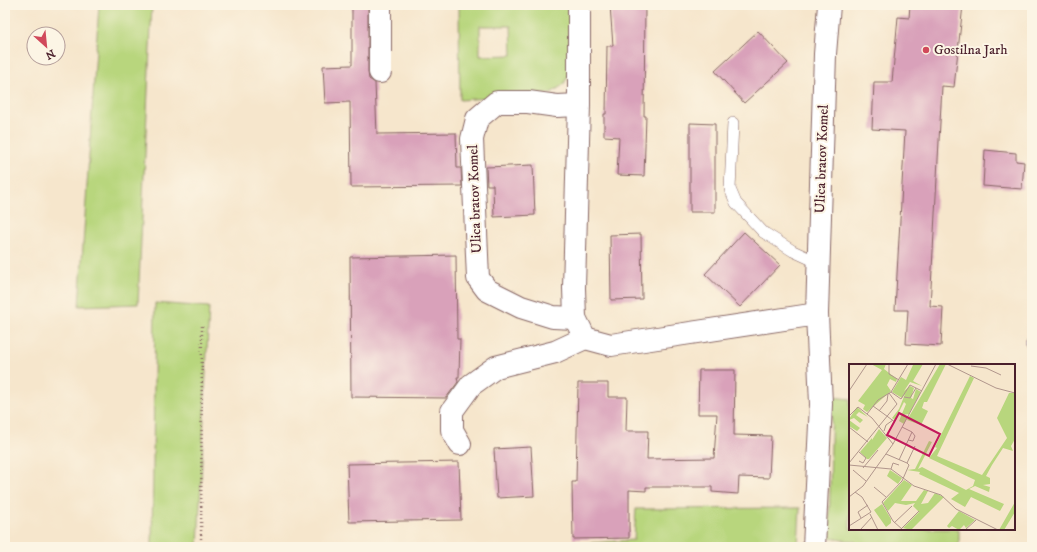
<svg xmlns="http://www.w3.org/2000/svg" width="1037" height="552" viewBox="0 0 1037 552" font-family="'IM FELL DW Pica',serif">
<rect width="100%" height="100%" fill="#fcf5e5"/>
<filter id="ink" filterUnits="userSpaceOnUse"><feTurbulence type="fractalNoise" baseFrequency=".025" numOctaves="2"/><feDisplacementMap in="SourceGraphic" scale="8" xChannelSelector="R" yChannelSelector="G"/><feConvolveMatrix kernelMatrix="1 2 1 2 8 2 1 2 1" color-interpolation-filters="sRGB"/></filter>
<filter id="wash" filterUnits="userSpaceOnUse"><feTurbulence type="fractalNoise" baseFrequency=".012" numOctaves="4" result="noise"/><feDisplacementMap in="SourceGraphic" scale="16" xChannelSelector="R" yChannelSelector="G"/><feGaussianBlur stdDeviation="0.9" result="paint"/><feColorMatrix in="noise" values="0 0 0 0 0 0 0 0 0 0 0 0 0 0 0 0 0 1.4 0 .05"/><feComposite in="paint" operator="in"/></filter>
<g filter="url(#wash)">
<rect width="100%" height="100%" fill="#f6e6cc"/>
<!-- green -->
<g fill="#b8d67d" stroke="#817a54" fill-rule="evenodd">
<polygon points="99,5 152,5 138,304 79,306"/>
<path d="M459,5H570V73L563,85L551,93L460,100ZM480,26H511L512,55L480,56Z"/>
<polygon points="155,303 209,307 198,547 152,547"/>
<polygon points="832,397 850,399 850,529 959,529 959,547 855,547 855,541 841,540 829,537"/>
<polygon points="800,508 798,547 536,547 634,540 636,509"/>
</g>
<g id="blocks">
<!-- building -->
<g fill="#d9a1ba">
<polygon points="352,5 368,5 368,72 369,79 375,83 377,134 456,133 457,168 461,168 462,186 351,187 350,102 325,103 323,66 352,65"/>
<polygon points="610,5 645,5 644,116 646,116 644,176 617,175 619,137 604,136 604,114 606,114 607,46 613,46"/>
<polygon points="910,5 963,5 954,87 942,86 930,306 943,307 941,346 906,344 908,310 895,310 905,131 872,129 874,82 892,82 898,17 909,18"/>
<polygon points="758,31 788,63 744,103 715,71"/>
<polygon points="690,123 715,124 715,212 690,212"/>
<polygon points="985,150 1016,153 1016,161 1024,162 1022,189 983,186"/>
<polygon points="533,165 535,215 494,217 493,185 487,185 486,167"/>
<polygon points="744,232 780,265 740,307 705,274"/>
<polygon points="641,234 642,299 611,300 610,235"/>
<polygon points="456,255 457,339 460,339 459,377 457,377 458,382 446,398 351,397 350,257"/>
<polygon points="699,370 735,370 734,435 771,436 769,478 739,477 738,494 712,492 712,487 646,487 646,491 629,490 629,538 573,539 572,482 576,482 578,383 608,383 608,397 627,397 626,431 648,431 647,459 714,458 717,414 698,414"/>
<polygon points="531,447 534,496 497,498 494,449"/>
<polygon points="459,462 461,520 349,522 347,464"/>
</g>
</g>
</g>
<g filter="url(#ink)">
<use href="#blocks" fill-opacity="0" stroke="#866563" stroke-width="1"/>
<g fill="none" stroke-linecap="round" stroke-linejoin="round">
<defs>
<g id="lane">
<polyline points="733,123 730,189 736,203 763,232 793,251 819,263"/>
<polyline points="1031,345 1032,345"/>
</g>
<g id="street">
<polyline points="579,5 579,105 574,288 575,318 585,338 611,345 817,314"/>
<polyline points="380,72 380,5"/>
<polyline points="575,318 553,317 521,307 487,290 478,278 472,139 477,119 497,102 528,102 557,106 579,105"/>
<polyline points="460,444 452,430 452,411 471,385 496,367 555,352 585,338"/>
<polyline points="814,547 821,404 817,314 825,54 829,5"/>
</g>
</defs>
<!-- lane casing -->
<use href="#lane" stroke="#866563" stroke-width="12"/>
<!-- street casing -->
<use href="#street" stroke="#866563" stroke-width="24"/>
<!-- path -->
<polyline stroke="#866563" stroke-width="2.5" stroke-dasharray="1 3" stroke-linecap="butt" points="201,547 202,324"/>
<!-- lane -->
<use href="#lane" stroke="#fff" stroke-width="11"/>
<!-- street -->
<use href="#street" stroke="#fff" stroke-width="22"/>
</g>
</g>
<!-- markers -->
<circle fill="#d1495b" stroke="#fcf5e5" stroke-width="1.5" cx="926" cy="50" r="4"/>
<g text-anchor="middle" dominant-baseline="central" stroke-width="4" stroke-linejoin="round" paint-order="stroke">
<!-- poi labels -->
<g font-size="14" fill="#4a1f2b" stroke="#fcf5e5" text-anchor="start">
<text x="934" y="50">Gostilna Jarh</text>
</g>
<!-- street labels -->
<g font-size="14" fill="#4a1f2b" stroke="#fcf5e5">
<text transform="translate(822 159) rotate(-88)">Ulica bratov Komel</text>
<text transform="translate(475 199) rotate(-92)">Ulica bratov Komel</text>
</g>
</g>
<!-- overview -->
<g transform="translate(849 364)">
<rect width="166" height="166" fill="#f6e6cc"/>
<path d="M22,0H37L35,5L48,15L47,18L41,15L38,21L42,27L18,48L14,45L16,41L9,37L33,6ZM74,0L64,17L73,22L61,18L55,27L61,22L65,24L62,34L64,35L67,25L72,28L60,50L54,51L58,54L55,60L50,57L57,40L55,38L46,56L40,52L43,54L50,45L56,30L53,34L43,28L52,13L57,16L64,1ZM91,0H97L78,38H75L73,44L79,47L72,61L58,56ZM121,12L125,14L88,92L133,111L158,74L148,54L160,29H166V75L162,82L164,87L154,84L143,101L137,112L141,114V120L134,121L141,123L140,128L126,122L120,125L155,140L151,147L122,133L116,143L102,135L110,129L70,110L71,108L58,106L66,105L80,77L83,78L69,105L73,103L117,126L124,122L126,116L80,94L88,84L86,83ZM8,43L19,53L10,48L7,51L14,56L11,59L5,54L0,56L11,64L8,67L0,62V55ZM30,65L38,74L20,95H18L11,88L23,74V76ZM41,106L53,114L49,120L38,112ZM55,116L63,121L52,137H67L75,126L79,127L72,140L79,139L86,129L95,133L62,166L54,164L70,148L64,142L66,139L57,141L46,139L39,147L34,139ZM166,138V148L155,166H150ZM33,140L42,155V159L37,163L25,146ZM110,147L126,156L117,164L115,161L110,166L103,162L100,164L98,162Z" fill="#b8d67d"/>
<path fill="none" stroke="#b1968c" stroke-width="1" d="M40,0V10L50,16M98,0L147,24L166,29M122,2L137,4L152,11M0,27L18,0M42,28L59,0M55,33L61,34L67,24M24,42L46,58M30,47L38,37L39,30M18,50L29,36L42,28L52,35L61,21L73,27M0,52L9,43L23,54L44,80M0,63L19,78M35,67L37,61L44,56M59,76L64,77L66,72L63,68M10,88L17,94L14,99L10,97M37,90L58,99M50,96L63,68L53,63M0,99L48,40L40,29M58,99L66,82M0,101L42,105L65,122L92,131L107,145L149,166M14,104L29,86M42,105L44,99L50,101M4,106L17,117M25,123L37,133M0,133L14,122L44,80L87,0M21,150L29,166M12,154L9,148L19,141M45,159L63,142M0,162L22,148L13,133L6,128M12,165L23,153M52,165L70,147M54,166L44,157L33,138L53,117L60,101L58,99M116,166L127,156"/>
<path fill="#c2185b" fill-opacity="0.15" stroke="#c2185b" stroke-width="2" d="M50,49L91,70L80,92L38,71Z"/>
<rect width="166" height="166" fill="none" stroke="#4a1f2b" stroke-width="2"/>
</g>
<!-- margin -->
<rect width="1037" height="552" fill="none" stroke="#fcf5e5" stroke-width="20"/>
<!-- north arrow -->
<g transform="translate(46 46) rotate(153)"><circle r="19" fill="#fcf5e5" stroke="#b59f9b"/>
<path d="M0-3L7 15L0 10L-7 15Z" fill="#d1495b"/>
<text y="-6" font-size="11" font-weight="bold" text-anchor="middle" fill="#4a1f2b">N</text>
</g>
</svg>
